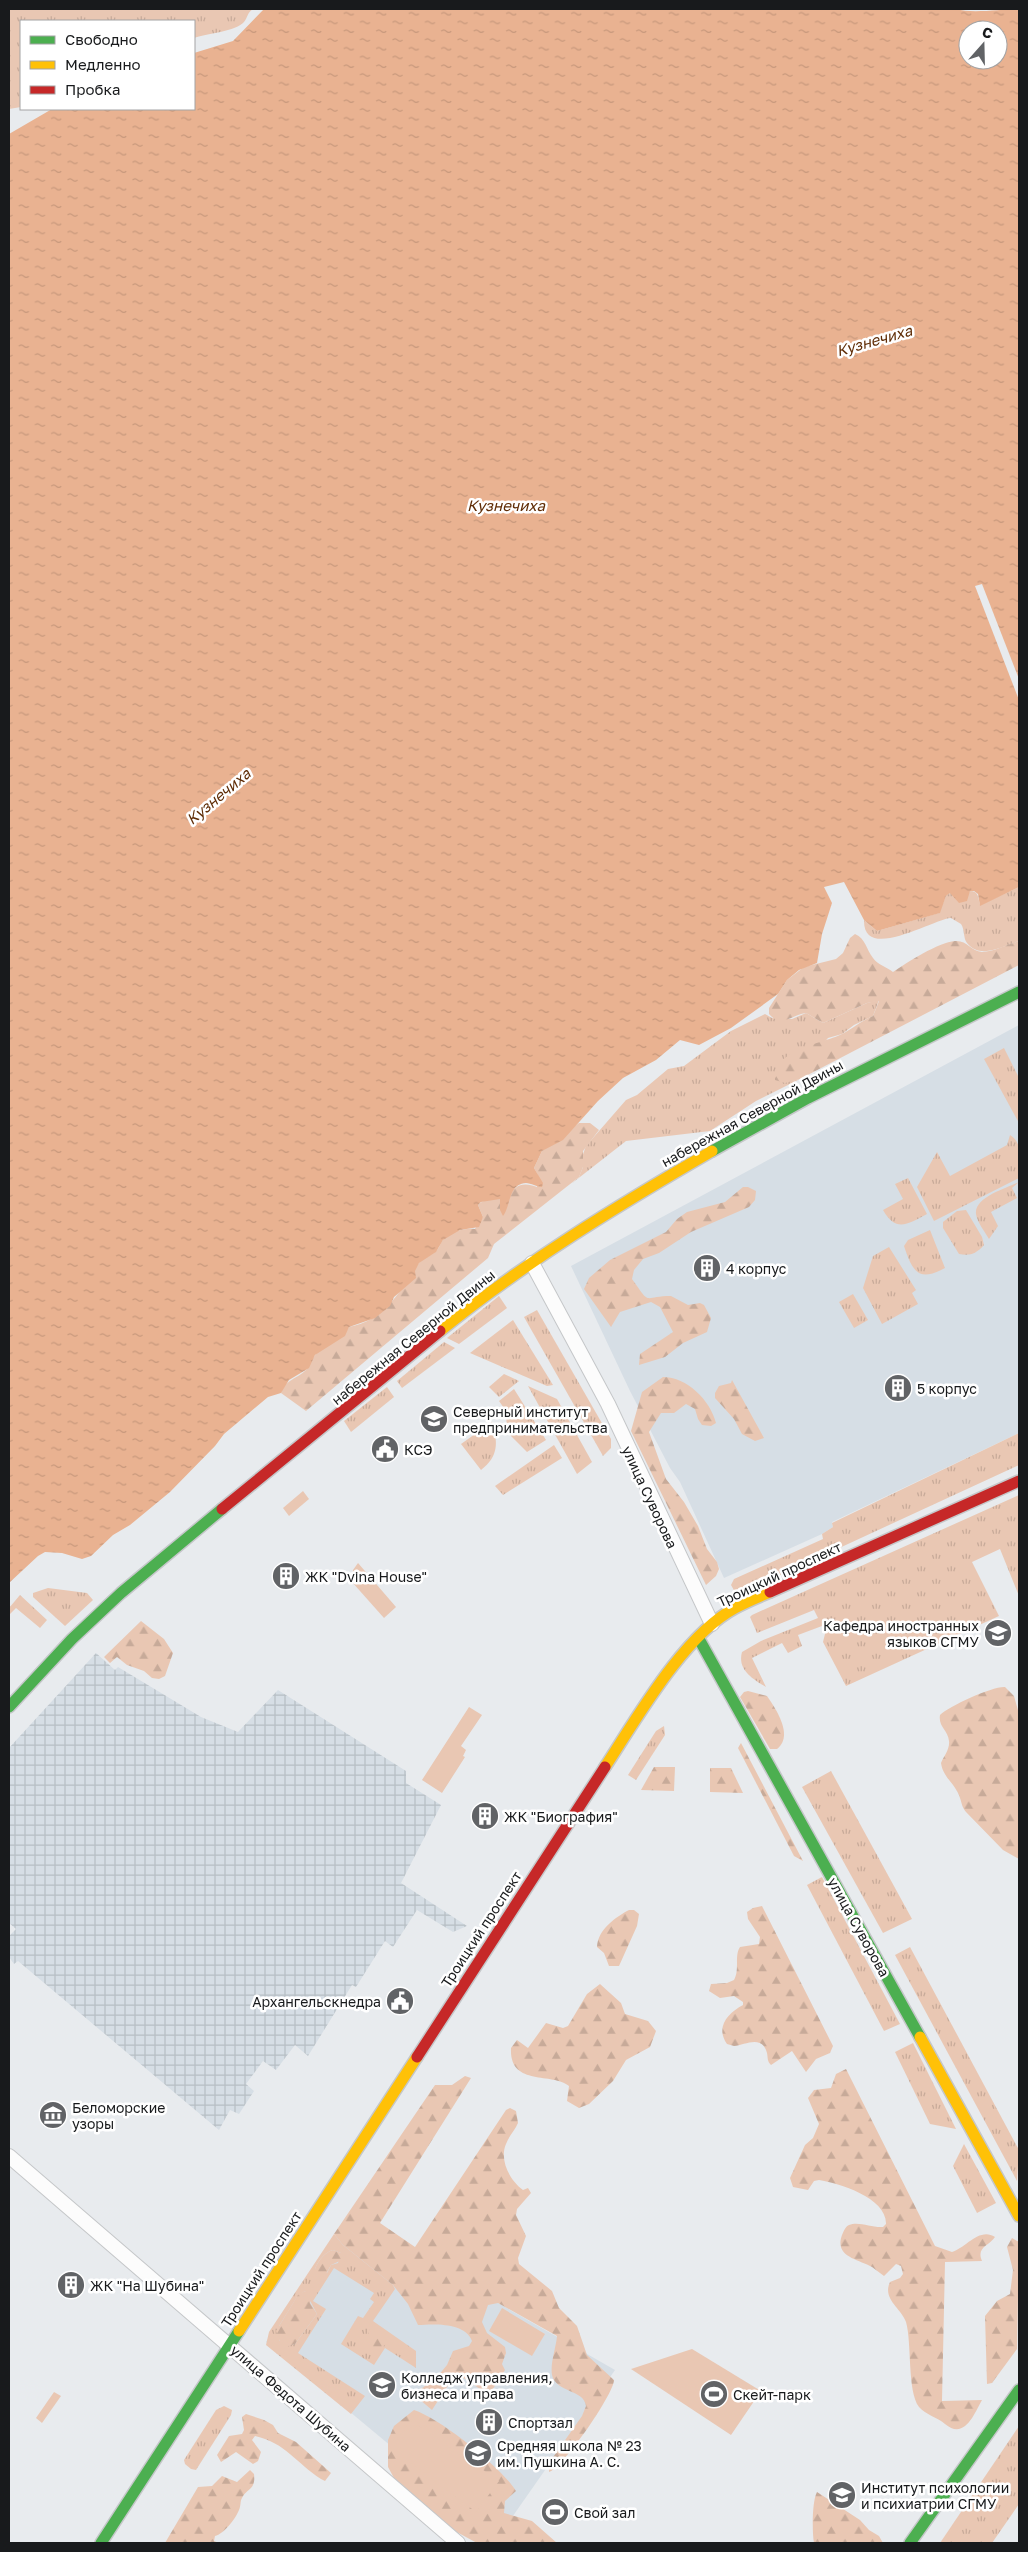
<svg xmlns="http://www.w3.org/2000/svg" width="1028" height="2552" viewBox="0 0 1028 2552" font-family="'Golos Text',sans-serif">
<defs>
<pattern id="industrial-grid" width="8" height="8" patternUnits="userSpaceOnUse" patternTransform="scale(1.25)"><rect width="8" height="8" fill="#d6dee5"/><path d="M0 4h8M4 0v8" fill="none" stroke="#b7bec4"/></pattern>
<pattern id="grass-tufts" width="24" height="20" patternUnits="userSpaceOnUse" patternTransform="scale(1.25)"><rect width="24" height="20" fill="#e9c7b3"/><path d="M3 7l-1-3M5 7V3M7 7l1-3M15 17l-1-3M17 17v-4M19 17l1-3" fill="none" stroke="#c7aa99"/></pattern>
<pattern id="forest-firs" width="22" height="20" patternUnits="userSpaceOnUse" patternTransform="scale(1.25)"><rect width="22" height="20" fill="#e9c7b3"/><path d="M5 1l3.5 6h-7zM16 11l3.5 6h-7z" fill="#c7aa99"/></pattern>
<pattern id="water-ripples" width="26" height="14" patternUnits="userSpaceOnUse" patternTransform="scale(1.25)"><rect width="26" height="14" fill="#e9b291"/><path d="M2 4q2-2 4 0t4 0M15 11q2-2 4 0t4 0" fill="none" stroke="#c7987c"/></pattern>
</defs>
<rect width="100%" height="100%" fill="#e8ebee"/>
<!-- built -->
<g fill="#d6dee5">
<polygon points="1019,1025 1019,1433 832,1522 833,1527 822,1534 724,1578 680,1482 670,1468 630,1391 571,1266"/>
<polygon points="348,2217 615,2370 499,2536 266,2342"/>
</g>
<!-- industrial -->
<polygon fill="url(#industrial-grid)" points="96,1653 115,1670 118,1667 201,1717 238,1732 278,1690 406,1771 406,1783 441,1805 401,1883 467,1926 453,1932 417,1910 393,1947 385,1941 356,1987 352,1985 308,2056 295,2045 276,2070 263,2061 246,2084 254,2091 239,2114 230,2110 219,2130 18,1961 14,1964 9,1957 9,1936 16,1929 9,1923 9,1748"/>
<!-- grass -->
<g fill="url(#grass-tufts)" fill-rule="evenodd">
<path d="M9,9H253C247,13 248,17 244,22C237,31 205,34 194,38V21H21V107L9,109Z"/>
<path d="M1019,887V941C1004,946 980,960 967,943C963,938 965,930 961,924L951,918C933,919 863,963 864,920L877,931L939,913L946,896L951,892L954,895L967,896L970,891C979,891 978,898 980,905Z"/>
<polygon points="879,1000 873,1016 854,1025 842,1034 828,1038 791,1081 800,1079 756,1101 710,1131 626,1141 571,1184 579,1177 583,1167 582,1157 586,1146 626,1100 637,1095 668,1069 684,1066 731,1031 765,1014 772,1018 792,1019 806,1013 823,1023 867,1003"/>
<polygon points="1004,1048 1019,1078 1019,1123 984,1059"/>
<path d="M1010,1135C1024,1143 1019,1163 1019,1178L934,1221L917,1187L937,1152L950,1176L1007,1145Z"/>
<path d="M908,1178L927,1214C908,1224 896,1233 883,1210L903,1199L895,1184Z"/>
<path d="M1019,1182L1012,1188L1017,1198L991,1212L998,1226L989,1239C985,1232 977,1222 976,1214C974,1197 1007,1188 1019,1182Z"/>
<path d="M966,1210L982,1237L984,1245C976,1254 970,1256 959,1254L943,1228V1222L957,1211Z"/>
<path d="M930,1230L945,1268C919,1282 913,1273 904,1246L908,1240Z"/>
<polygon points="889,1247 916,1290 912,1293 918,1304 882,1324 863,1288 873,1256"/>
<polygon points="853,1294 868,1320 854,1328 839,1302"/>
<polygon points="499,1296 507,1308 459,1344 447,1338"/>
<polygon points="537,1310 611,1439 611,1448 603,1456 524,1317"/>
<polygon points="513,1320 553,1385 547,1386 470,1353"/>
<polygon points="444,1342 455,1348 402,1388 397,1381"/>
<polygon points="504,1374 519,1381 499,1397 489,1387"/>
<polygon points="528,1386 557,1399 592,1462 577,1474"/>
<polygon points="387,1387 394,1397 351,1432 344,1421"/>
<polygon points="514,1389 546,1440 527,1452 507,1432 506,1411 499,1401"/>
<path d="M492,1422C498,1442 499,1456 481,1470L461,1444Z"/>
<polygon points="1019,1433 1019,1465 744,1592 735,1592 731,1585 734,1579 823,1539 822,1534 833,1527 832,1523"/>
<polygon points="554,1445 562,1458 503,1495 495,1486"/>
<polygon points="303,1491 309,1499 289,1516 283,1508"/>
<path d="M1019,1495V1596L1000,1549L972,1562L999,1616L846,1686L823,1642L825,1634L822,1626L798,1635L802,1646L788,1653L782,1643L752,1658L766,1687C753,1679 737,1670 742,1652L761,1641L818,1618L814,1610L757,1633L750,1617L752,1615Z"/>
<polygon points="48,1588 87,1593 93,1600 65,1626 33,1597 33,1593"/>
<polygon points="20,1595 47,1620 40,1628 16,1608 9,1615 9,1608"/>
<polygon points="664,1726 665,1735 636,1780 628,1775 656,1731"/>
<polygon points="831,1771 912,1919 883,1933 802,1787"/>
<polygon points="822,1877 900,2024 884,2031 807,1885"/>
<polygon points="910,1947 1019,2150 1017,2181 895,1955"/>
<polygon points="913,2043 956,2129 930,2124 895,2052"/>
<polygon points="964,2144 996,2203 977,2213 953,2166"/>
<path d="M334,2234L343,2245L393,2285L395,2289L373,2321L416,2351V2368L385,2348L374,2365L341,2344L358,2316L363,2318L374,2302L370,2299L374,2293L334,2268L313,2301L326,2309L298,2353L365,2396L351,2414L266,2345L269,2332ZM333,2250L341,2253L338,2263L331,2265L327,2273L315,2269C318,2261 325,2252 333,2250ZM305,2291L317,2314L295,2344L285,2346L279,2340V2326L297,2297Z"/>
<polygon points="224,2406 232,2410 231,2415 196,2470 191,2469 185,2464 184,2460 216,2410"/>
<polygon points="1019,2426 1019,2504 992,2543 940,2543"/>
</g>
<!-- forest -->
<g fill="url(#forest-firs)">
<path d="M855,934C866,939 866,949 873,958C878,965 887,967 893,972C906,963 939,942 955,941C967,940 971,951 982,952C993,952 1009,944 1019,941V965L800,1079L785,1083L775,1080C775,1048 820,1045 842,1034C852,1029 861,1021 873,1016L879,1001L867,1003L823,1023L806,1013C792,1014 782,1029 769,1014V1008L787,980L804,967L836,959L843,953L850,938Z"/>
<path d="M579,1123H590L599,1130L583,1151V1167L579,1177L494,1244L488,1258L306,1411L281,1393C286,1379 297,1379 306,1370C311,1365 312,1358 317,1353C329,1342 340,1343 349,1327C386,1320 399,1292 418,1264C422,1258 432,1256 437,1250C440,1247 440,1243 443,1240C451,1231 464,1228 475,1229L483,1217L478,1205C485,1197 499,1199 509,1198C514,1184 524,1182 537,1187L538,1175L534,1168L542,1151Z"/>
<path d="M743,1187H748L756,1191L755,1200L749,1207L691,1232L659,1253L643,1259L634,1270L632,1279C652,1307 642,1296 671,1296L688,1305L700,1303L704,1305L711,1318L707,1332L683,1343L665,1357L639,1365L640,1354L673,1332L660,1307L651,1302L620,1312L611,1327L584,1289L589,1278L610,1260L666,1232L677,1219L687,1212L725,1202Z"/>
<path d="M663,1377C687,1377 710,1400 716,1423L711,1426L702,1425L698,1419L695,1409L686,1404L674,1413H661L649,1432L666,1479L684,1502L698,1526L707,1549L717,1562L719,1569L716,1576L706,1585L631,1431L642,1392Z"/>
<polygon points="732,1380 764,1438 755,1441 742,1434 734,1419 715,1398 715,1393 719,1386 731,1383"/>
<polygon points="141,1621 164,1639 173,1653 165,1676 159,1679 152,1678 144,1671 127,1665 117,1657 110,1663 104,1657"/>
<path d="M1005,1687L1014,1696L1019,1714V1859L1003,1850L966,1812C962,1807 962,1804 960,1798C956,1784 943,1778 941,1763C944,1756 950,1749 949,1741C948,1730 938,1727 940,1715C949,1706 993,1686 1005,1687Z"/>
<path d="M748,1691L767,1696C776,1709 794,1736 777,1749H770L740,1697L744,1692Z"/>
<polygon points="741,1743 803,1861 794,1856 738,1748"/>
<polygon points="654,1767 675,1767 674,1791 641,1790"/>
<polygon points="710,1768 731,1768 743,1793 710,1792"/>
<path d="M762,1906L833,2046L830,2053L816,2059L806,2072L792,2051L771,2065C767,2061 768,2058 767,2053C762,2034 745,2045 734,2046L727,2044C715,2027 728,2013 743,2005V2002L734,1996L720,1998L709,1991L711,1984L727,1983L734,1980C740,1969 734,1956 740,1947L759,1944L760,1937L748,1919L747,1912L753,1908Z"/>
<path d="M629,1910H634L639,1914L637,1926L619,1966H609L604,1953L597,1947C598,1929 616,1917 629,1910Z"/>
<path d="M600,1984L621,2003L625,2014L648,2021L656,2031L650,2047L626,2060L613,2081L589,2104L579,2108L567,2101L569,2086C552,2072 509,2087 511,2048L517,2040L528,2048L546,2023L563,2028L568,2026L587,1994Z"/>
<path d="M846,2069L935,2246L952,2252C966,2248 979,2227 995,2237C989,2246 976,2247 982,2261L945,2262L942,2401L982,2400C975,2412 965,2441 945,2424C937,2417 926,2415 919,2407C907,2391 912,2343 906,2322C901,2308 882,2299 890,2282L900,2278L903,2274L901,2266L896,2264L884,2276C880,2273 876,2270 872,2267C858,2259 834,2257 842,2235C844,2231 845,2227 849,2225C859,2221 872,2228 883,2227L886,2224C887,2198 839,2183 819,2180L814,2181L808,2190L793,2187L790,2178L805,2145L813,2138L819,2124L808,2098L814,2090L831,2088L836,2074Z"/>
<path d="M465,2076L471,2078L380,2223L415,2247L506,2110L510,2108L516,2111L518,2123C515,2130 509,2136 506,2144C499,2160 510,2181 523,2190L528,2188L531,2193L517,2209L516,2215L526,2236L518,2258L519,2264L552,2291L559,2308L577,2326L587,2355L614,2380C614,2394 562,2469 549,2472V2463L582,2416L586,2406C584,2389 556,2393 552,2375C550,2363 556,2348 557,2336L498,2303L488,2305L482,2322L487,2333L505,2347L506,2353L502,2364L505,2370L489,2395L456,2373L432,2410L419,2399L421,2389L437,2377L447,2365L453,2351L469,2346L472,2341C465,2322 434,2324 418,2325L408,2304L393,2285L343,2245L334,2234L435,2085H452Z"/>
<polygon points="1012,2238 1019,2242 1017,2349 992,2383 987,2384 985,2316 997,2301 1010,2294 1013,2270 1007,2247"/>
<path d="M333,2250L341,2253L342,2260L331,2265L326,2274H318L315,2269C318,2261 325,2252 333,2250Z"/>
<polygon points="305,2291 312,2295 310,2303 317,2314 295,2344 285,2347 280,2342 276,2331 298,2295"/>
<polygon points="372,2328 387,2337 387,2343 379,2350 374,2349 370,2343 368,2331"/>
<path d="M414,2410C441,2419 501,2467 516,2491L505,2501L504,2513L532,2521L557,2543H477L453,2530L404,2488L394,2478L388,2467V2440L394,2426Z"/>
<path d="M246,2414L264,2420L273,2425L278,2433L296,2442L331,2473L325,2481L321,2479C296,2463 286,2443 255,2436L252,2440L261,2452L258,2461L253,2464L236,2452L221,2462L217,2455L229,2436L242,2434L244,2430L242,2417Z"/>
<path d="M250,2470L254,2474C256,2490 247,2488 242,2498C240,2501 241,2506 239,2510C236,2518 224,2534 215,2536L214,2541L219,2543H165L198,2487L212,2486L222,2476L237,2482Z"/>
<path d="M817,2492L860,2520L869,2530L879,2536L883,2543H814C812,2532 812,2501 817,2492Z"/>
</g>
<!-- park -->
<g fill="#e9c7b3">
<polygon points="358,1563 396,1607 384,1618 352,1582 353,1570"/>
<polygon points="469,1707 482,1715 461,1746 466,1750 463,1756 465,1757 442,1793 422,1780"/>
<polygon points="502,2308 545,2334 532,2356 489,2331"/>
<polygon points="692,2349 761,2391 731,2435 631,2369"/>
<polygon points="54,2392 61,2396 42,2423 36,2418"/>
<polygon points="412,2421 499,2481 476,2512 391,2448"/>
</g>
<!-- water -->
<path fill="url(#water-ripples)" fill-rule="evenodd" d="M264,9H956C973,14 1000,9 1019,9V887L980,906L978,894L974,891H970L967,901L959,903L950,893L946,896L940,913L877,931L864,920L844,882L824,887L832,903L822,934L817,963L799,970L787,980L778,994L731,1028L699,1045L680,1040L656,1060L623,1078L598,1101L563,1140L542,1151L534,1168L543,1183L542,1187C537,1187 531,1183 526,1183C508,1184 511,1206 503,1216L500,1210V1199L481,1202L478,1205L483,1217L479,1227L460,1230L443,1240L436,1252L419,1263L415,1271L416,1278L394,1297L390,1306L375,1318L349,1327L345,1336L315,1355L309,1368L289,1380L281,1393L268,1397L224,1434L215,1446L170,1492L130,1525L113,1535L91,1556L82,1559L62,1553L45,1552L38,1556L9,1583V134L52,109H194V53L233,41ZM968,30H998V60H968Z"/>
<!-- pier -->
<polygon fill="#e8ebee" points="982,584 1019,679 1019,700 975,586"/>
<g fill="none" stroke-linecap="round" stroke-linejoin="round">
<defs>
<g id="street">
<polyline points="532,1263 608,1404 712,1624"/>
<polyline points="9,2156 458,2543"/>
</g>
<g id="fast">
<polyline points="712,1151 808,1098 1019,992"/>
<polyline points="699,1639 920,2037"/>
<polyline points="9,1707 72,1639 121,1593 222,1509"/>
<polyline points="101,2543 239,2331"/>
<polyline points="910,2543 1019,2390"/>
</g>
<g id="slow">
<path d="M440,1331C525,1262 617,1206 712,1151"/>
<path d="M605,1767C637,1718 683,1636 735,1608C746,1602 758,1597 770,1592"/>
<polyline points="920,2037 1019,2216"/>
<polyline points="239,2331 417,2057"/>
</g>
<g id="jam">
<polyline points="222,1509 440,1331"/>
<polyline points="770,1592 1019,1481"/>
<polyline points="417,2057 605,1767"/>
</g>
</defs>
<!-- street casing -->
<use href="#street" stroke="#c5c7c9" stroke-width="16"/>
<!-- fast casing -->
<use href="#fast" stroke="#c5c7c9" stroke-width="14"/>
<!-- slow casing -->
<use href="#slow" stroke="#c5c7c9" stroke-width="14"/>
<!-- jam casing -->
<use href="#jam" stroke="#c5c7c9" stroke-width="14"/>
<!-- street -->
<use href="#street" stroke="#fcfcfc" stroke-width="14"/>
<!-- fast -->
<use href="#fast" stroke="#4caf50" stroke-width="11"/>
<!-- slow -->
<use href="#slow" stroke="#ffc107" stroke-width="11"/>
<!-- jam -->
<use href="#jam" stroke="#c62828" stroke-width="11"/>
</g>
<!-- icons -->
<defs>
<symbol id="building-disc" viewBox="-11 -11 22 22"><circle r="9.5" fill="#616366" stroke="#fff"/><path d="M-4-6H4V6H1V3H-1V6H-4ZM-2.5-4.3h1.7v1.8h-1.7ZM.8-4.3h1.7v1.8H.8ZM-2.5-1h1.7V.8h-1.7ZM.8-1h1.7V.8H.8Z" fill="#fff"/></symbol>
<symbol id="university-disc" viewBox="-11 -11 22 22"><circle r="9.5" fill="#616366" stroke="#fff"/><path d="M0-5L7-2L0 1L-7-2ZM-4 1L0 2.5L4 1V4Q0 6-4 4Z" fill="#fff"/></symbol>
<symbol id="civic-disc" viewBox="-11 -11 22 22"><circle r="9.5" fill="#616366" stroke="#fff"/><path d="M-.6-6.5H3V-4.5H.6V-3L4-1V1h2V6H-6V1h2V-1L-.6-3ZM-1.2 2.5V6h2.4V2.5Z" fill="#fff"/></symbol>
<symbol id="museum-disc" viewBox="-11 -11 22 22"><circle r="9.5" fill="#616366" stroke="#fff"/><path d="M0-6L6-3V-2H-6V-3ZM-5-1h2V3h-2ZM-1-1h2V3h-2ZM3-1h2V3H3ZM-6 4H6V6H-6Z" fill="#fff"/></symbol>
<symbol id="stadium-disc" viewBox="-11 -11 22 22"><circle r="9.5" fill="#616366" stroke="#fff"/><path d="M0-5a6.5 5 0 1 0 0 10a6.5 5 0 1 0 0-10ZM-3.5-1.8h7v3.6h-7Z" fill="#fff"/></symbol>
<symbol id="school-disc" viewBox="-11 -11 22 22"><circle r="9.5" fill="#616366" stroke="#fff"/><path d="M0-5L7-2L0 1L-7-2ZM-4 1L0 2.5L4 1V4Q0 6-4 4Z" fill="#fff"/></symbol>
</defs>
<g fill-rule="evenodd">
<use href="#building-disc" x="691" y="1252" width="32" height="32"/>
<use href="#building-disc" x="882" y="1372" width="32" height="32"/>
<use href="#university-disc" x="418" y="1403" width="32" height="32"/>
<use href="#civic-disc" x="369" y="1433" width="32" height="32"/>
<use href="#building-disc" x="270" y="1560" width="32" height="32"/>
<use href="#university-disc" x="982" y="1617" width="32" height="32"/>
<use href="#building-disc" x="469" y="1800" width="32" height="32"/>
<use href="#civic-disc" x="384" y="1985" width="32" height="32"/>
<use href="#museum-disc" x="37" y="2099" width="32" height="32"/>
<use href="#building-disc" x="55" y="2269" width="32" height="32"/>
<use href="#university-disc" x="366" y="2369" width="32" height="32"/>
<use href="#stadium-disc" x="698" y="2378" width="32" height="32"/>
<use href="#building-disc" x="473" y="2406" width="32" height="32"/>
<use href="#school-disc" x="462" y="2437" width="32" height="32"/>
<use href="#university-disc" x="826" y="2479" width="32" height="32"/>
<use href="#stadium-disc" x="539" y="2496" width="32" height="32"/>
</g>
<g text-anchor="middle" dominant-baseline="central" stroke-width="5" stroke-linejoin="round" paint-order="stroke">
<!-- street labels -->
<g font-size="14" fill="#181a1c" stroke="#fff">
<text transform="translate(752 1113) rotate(-29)">набережная Северной Двины</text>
<text transform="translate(413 1337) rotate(-39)">набережная Северной Двины</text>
<text transform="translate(650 1497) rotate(65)">улица Суворова</text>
<text transform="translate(779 1574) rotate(-25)">Троицкий проспект</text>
<text transform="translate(859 1927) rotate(61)">улица Суворова</text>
<text transform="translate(481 1929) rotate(-57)">Троицкий проспект</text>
<text transform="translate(261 2269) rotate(-57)">Троицкий проспект</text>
<text transform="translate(291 2398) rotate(41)">улица Федота Шубина</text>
</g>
<!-- poi labels -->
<g font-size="14" fill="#181a1c" stroke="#fff" text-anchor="start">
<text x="726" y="1268">4 корпус</text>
<text x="917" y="1388">5 корпус</text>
<text x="453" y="1411">Северный институт<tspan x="453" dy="16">предпринимательства</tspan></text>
<text x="404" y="1449">КСЭ</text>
<text x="305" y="1576">ЖК "Dvina House"</text>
<text x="979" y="1625" text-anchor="end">Кафедра иностранных<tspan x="979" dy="16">языков СГМУ</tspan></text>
<text x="504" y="1816">ЖК "Биография"</text>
<text x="381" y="2001" text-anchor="end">Архангельскнедра</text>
<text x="72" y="2107">Беломорские<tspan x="72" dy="16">узоры</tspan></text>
<text x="90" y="2285">ЖК "На Шубина"</text>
<text x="401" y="2377">Колледж управления,<tspan x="401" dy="16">бизнеса и права</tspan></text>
<text x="733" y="2394">Скейт-парк</text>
<text x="508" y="2422">Спортзал</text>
<text x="497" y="2445">Средняя школа № 23<tspan x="497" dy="16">им. Пушкина А. С.</tspan></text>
<text x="861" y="2487">Институт психологии<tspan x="861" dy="16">и психиатрии СГМУ</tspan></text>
<text x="574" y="2512">Свой зал</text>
</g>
<!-- water labels -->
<g font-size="15" font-style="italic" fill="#5f2c05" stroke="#fff">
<text transform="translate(874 340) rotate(-16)">Кузнечиха</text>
<text x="506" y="505">Кузнечиха</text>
<text transform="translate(218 796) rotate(-40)">Кузнечиха</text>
</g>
</g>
<!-- border -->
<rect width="1028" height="2552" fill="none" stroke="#181a1c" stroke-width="20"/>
<!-- legend -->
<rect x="20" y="20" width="175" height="90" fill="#ffffff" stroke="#a3a3a4"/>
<rect x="30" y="36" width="25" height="8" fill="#4caf50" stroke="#a3a3a4"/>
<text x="65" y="45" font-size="15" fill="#181a1c">Свободно</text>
<rect x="30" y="61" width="25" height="8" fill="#ffc107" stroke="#a3a3a4"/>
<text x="65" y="70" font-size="15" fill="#181a1c">Медленно</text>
<rect x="30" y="86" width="25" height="8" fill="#c62828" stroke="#a3a3a4"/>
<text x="65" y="95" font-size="15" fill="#181a1c">Пробка</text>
<!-- north arrow -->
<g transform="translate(983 45) rotate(20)"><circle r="24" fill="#ffffff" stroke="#a3a3a4"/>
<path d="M0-4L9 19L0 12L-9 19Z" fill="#616366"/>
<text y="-8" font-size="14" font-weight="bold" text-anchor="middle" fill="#181a1c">С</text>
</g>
</svg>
